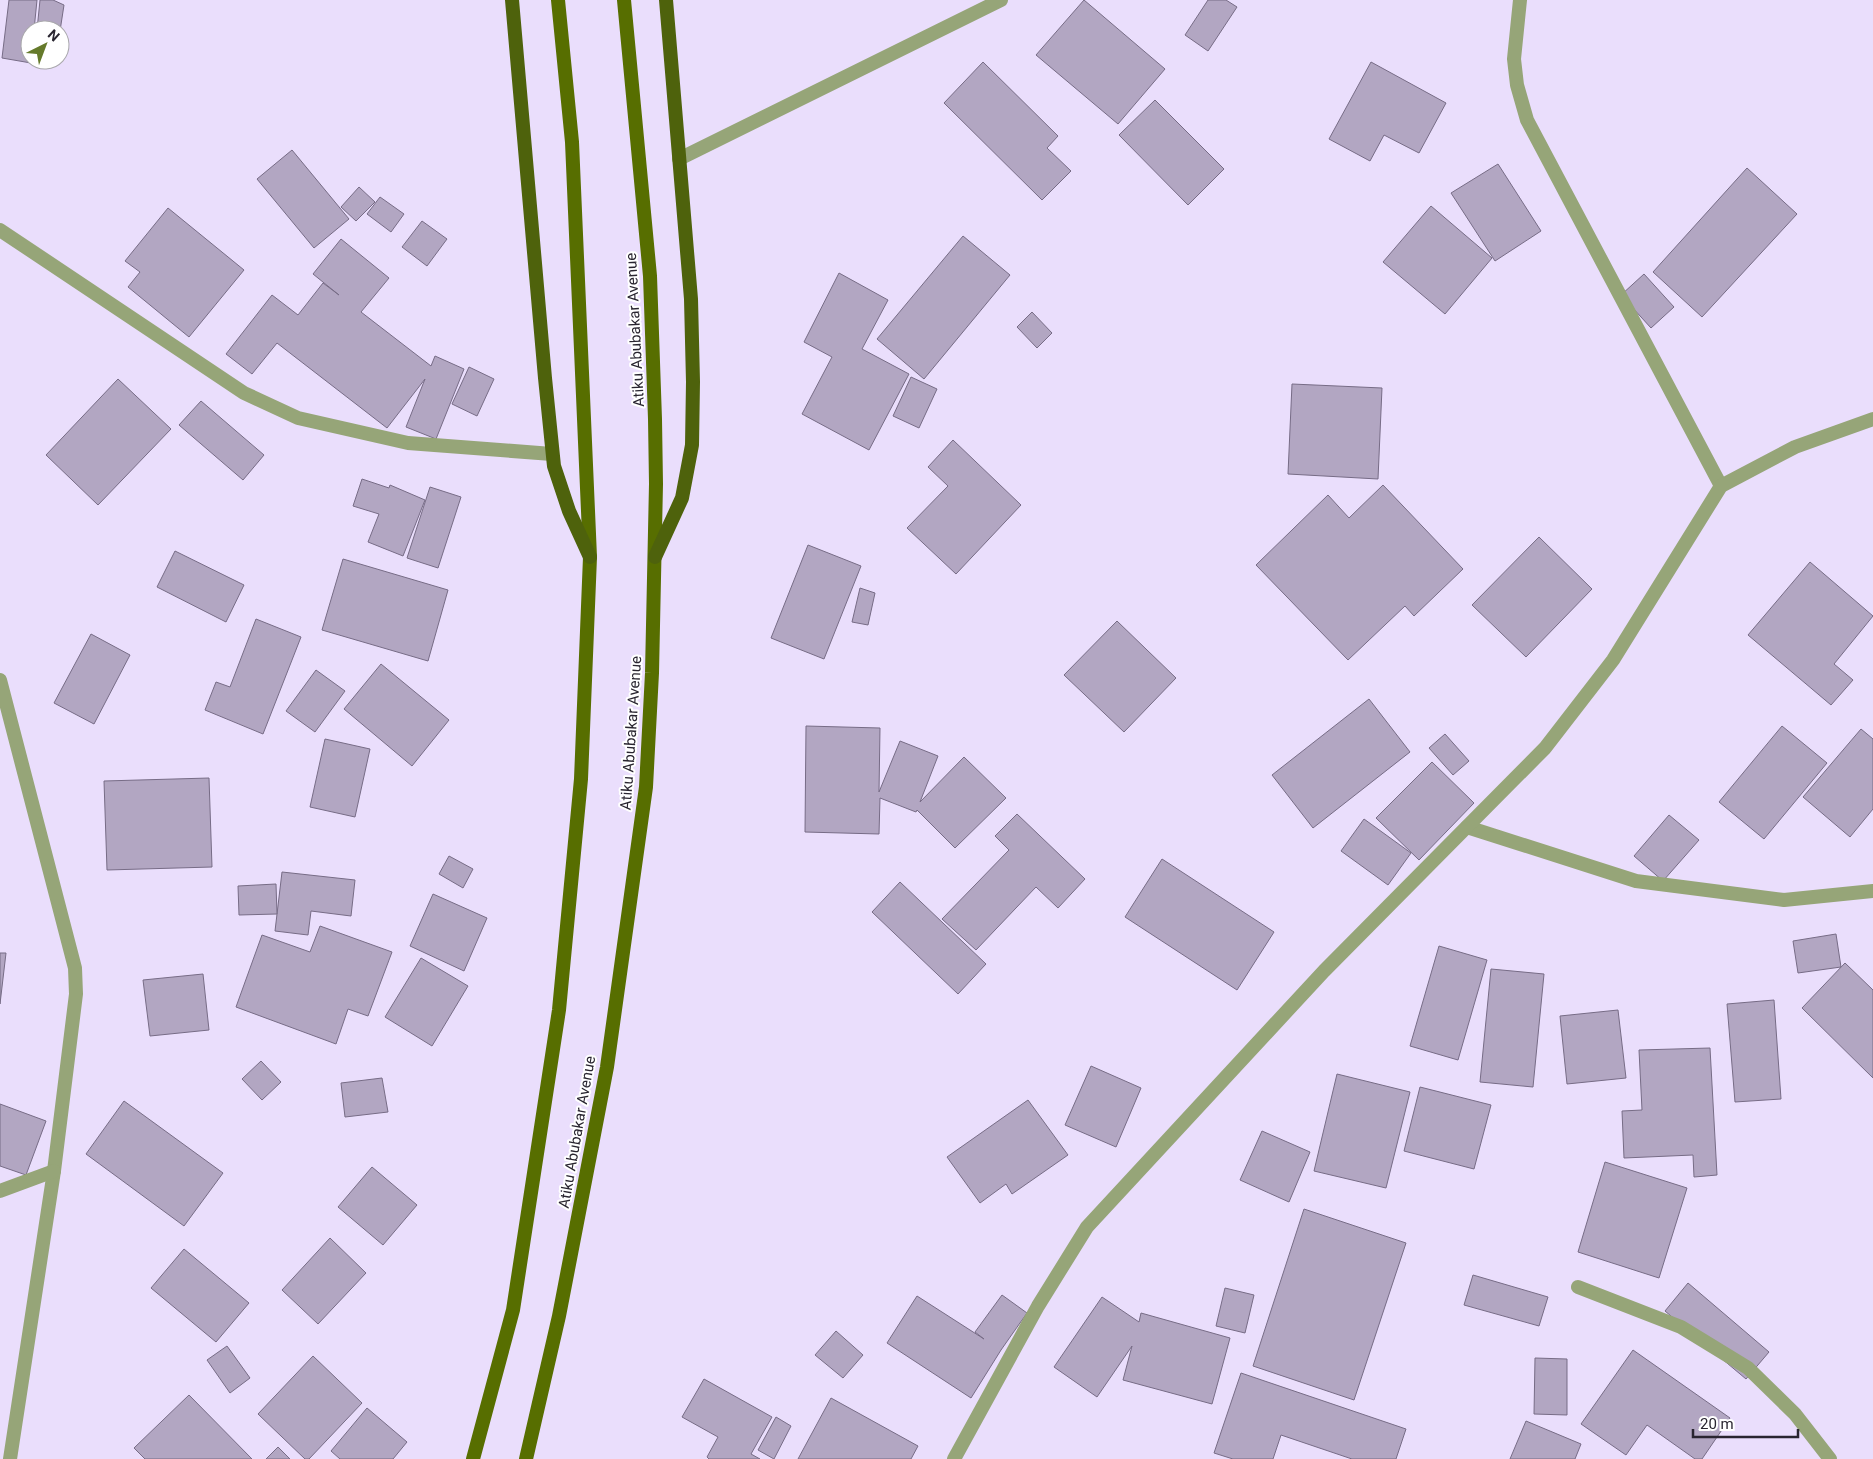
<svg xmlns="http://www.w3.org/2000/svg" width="1873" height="1459" viewBox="0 0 1873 1459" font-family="Roboto,sans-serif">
<rect width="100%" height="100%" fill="#eadefc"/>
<!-- building -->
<g fill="#b2a6c2" stroke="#776c86">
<polygon points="9,0 37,0 34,30 30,30 31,63 2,58"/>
<polygon points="40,0 53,0 64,5 60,31 37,30"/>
<polygon points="1084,0 1165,69 1118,124 1036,55"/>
<polygon points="1208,0 1226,0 1237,7 1208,51 1185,35"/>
<polygon points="35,60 55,60 54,65"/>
<polygon points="983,62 1058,136 1047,148 1071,171 1042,200 944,103"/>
<polygon points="1371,62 1446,103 1419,153 1384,135 1370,161 1329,139"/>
<polygon points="1155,100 1224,169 1188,205 1119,135"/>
<polygon points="292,150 349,219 314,248 257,179"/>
<polygon points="1498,164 1541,231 1495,261 1451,193"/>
<polygon points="1747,168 1797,214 1702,317 1653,272"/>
<polygon points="359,187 375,202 356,221 341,207"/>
<polygon points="380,197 404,214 391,232 367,214"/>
<polygon points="1431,206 1492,258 1445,314 1383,262"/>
<polygon points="168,208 244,270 189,337 128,287 140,272 125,261"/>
<polygon points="422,221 447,239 427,266 402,247"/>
<polygon points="963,236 1010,275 924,379 877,339"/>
<polygon points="341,239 389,278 361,312 431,366 435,356 464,369 436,439 406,427 425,379 387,428 277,343 252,374 226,354 272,295 298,315 323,283 339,295 313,274"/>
<polygon points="839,273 888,300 862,349 909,374 869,450 802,414 832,357 804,342"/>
<polygon points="1644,274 1674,307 1651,328 1621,295"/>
<polygon points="1032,312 1052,333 1037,348 1017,327"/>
<polygon points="469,367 494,379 477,416 452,404"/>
<polygon points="911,377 937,389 919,428 893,416"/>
<polygon points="118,379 171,429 98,505 46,455"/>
<polygon points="1292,384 1382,388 1378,479 1288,474"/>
<polygon points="201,401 264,455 243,480 179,425"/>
<polygon points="953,440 1021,505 956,574 907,528 948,486 928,467"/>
<polygon points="362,479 389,488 390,485 425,500 403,556 368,542 379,514 353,506"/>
<polygon points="1383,485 1463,569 1414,616 1405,606 1348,660 1256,565 1328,495 1349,518"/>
<polygon points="430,487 461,497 438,568 407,558"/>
<polygon points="1539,537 1592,589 1526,657 1472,605"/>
<polygon points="808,545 861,566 824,659 771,638"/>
<polygon points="175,551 244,585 226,622 157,587"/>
<polygon points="343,559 448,590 428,661 322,630"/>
<polygon points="1810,562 1873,616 1834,664 1853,680 1831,705 1748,635"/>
<polygon points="860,588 875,593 868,625 852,622"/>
<polygon points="256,619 301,637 263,734 205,710 216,682 230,687"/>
<polygon points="1117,621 1176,678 1124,732 1064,675"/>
<polygon points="91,634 130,655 94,724 54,703"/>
<polygon points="381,664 449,720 412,766 344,709"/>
<polygon points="316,670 345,691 315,732 286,711"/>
<polygon points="1369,699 1410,752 1313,828 1272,775"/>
<polygon points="806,726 880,728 879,792 900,741 938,756 920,802 964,757 1006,798 955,848 917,810 916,812 880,798 879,834 805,832"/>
<polygon points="1782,726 1827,763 1764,839 1719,802"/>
<polygon points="1861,729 1873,739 1873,809 1850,837 1803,797"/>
<polygon points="1445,734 1469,761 1453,775 1429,748"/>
<polygon points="325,739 370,749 355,817 310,807"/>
<polygon points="1432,762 1474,803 1419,860 1376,818"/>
<polygon points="209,778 212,867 107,870 104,781"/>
<polygon points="1017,814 1085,879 1058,908 1036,887 976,950 942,919 1009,850 995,836"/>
<polygon points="1669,815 1699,840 1663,881 1634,856"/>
<polygon points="1364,819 1411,853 1388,885 1341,851"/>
<polygon points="449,856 473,869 463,888 439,874"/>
<polygon points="1162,859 1274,932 1237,990 1125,917"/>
<polygon points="282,872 355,880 351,916 311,911 308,935 275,931"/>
<polygon points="900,882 986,964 958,994 872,912"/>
<polygon points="276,884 277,914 239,915 238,886"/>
<polygon points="433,894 487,918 464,971 410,946"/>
<polygon points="320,926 392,952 368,1016 348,1009 336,1044 236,1007 262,935 310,952"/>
<polygon points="1836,934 1841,967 1798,973 1793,941"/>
<polygon points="1439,946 1487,960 1458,1060 1410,1046"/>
<polygon points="0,953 6,953 0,1004"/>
<polygon points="421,958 468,986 432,1046 385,1017"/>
<polygon points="1845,963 1873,990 1873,1078 1802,1008"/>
<polygon points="1491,969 1544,974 1533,1087 1480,1082"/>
<polygon points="203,974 209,1030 150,1036 143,980"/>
<polygon points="1774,1000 1781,1099 1735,1102 1727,1004"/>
<polygon points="1618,1010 1626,1078 1567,1084 1560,1016"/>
<polygon points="1710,1048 1717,1175 1694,1177 1693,1155 1624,1158 1622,1111 1642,1110 1639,1050"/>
<polygon points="261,1061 281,1082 262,1100 242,1079"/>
<polygon points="1091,1066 1141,1088 1116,1147 1065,1125"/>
<polygon points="1337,1074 1410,1092 1386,1188 1314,1171"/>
<polygon points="382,1078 388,1112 345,1117 341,1083"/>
<polygon points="1420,1087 1491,1105 1474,1169 1404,1151"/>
<polygon points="1028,1100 1068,1155 1012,1194 1006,1184 980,1203 947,1157"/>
<polygon points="124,1101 223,1173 184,1226 86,1154"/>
<polygon points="0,1104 46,1121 26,1175 0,1166"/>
<polygon points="1262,1131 1310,1152 1289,1202 1240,1180"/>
<polygon points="1605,1162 1687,1188 1659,1278 1578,1252"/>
<polygon points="372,1167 417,1205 383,1245 338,1207"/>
<polygon points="1304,1209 1406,1243 1354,1400 1253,1366"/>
<polygon points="330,1238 366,1273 318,1324 282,1290"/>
<polygon points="184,1249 249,1303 216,1342 151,1288"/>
<polygon points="1473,1275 1548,1297 1539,1326 1464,1305"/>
<polygon points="1688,1283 1769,1352 1746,1379 1665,1311"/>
<polygon points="1225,1288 1254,1295 1245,1333 1216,1326"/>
<polygon points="1002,1295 1027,1313 1001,1350 971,1398 887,1343 917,1296 984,1339 975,1332"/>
<polygon points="1102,1297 1139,1322 1141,1313 1230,1338 1212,1404 1123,1380 1132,1346 1097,1397 1054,1367"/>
<polygon points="836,1331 863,1355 843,1378 815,1355"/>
<polygon points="227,1346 250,1378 230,1393 207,1360"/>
<polygon points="1633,1350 1730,1418 1702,1459 1695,1459 1647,1425 1626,1455 1581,1424"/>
<polygon points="313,1356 362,1403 309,1459 305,1459 258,1414"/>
<polygon points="1535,1358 1567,1359 1567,1415 1534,1414"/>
<polygon points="1241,1373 1406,1429 1396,1459 1352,1459 1281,1435 1273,1459 1233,1459 1214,1453"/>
<polygon points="704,1379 772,1417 751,1454 760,1459 709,1459 707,1457 718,1437 682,1417"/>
<polygon points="189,1395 252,1459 145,1459 134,1448"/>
<polygon points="831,1398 918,1446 911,1459 798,1459"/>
<polygon points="367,1408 407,1442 393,1459 340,1459 331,1451"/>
<polygon points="776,1417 791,1426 774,1459 758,1450"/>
<polygon points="1526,1421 1581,1444 1575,1459 1510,1459"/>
<polygon points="278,1447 290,1459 266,1459"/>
</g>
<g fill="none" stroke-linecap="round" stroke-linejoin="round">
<!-- minor -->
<g stroke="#96a578" stroke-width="14">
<polyline points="1520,0 1514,59 1517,85 1527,120 1721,486"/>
<polyline points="679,159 1001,0"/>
<polyline points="0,230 244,393 298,418 408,443 552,454"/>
<polyline points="0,680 75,968 76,994 54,1171 10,1459"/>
<polyline points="1467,827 1636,881 1784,900 1873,891"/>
<polyline points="0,1191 54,1171"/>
<polyline points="1578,1287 1681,1327 1748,1368 1795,1414 1830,1459"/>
<polyline points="954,1459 1038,1306 1087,1227 1324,971 1545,748 1613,660 1721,486 1795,447 1873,419"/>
</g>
<!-- primary -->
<g stroke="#576e00" stroke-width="14">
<polyline points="473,1459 513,1310 559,1010 581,779 590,557 572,142 558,0"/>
<polyline points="526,1459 559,1316 607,1067 646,787 652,673 656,484 655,419 650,276 624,0"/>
</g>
<!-- trunk -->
<g stroke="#4e620c" stroke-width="14">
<polyline points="512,0 545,378 554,466 569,511 590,557"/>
<polyline points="655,557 682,498 692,445 693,382 691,299 666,0"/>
</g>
</g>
<g text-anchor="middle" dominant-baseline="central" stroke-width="4" stroke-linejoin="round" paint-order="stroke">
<!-- street labels -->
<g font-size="15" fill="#292530" stroke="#fff">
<text transform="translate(635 330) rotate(-93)">Atiku Abubakar Avenue</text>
<text transform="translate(631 733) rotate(-86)">Atiku Abubakar Avenue</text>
<text transform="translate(577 1132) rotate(-80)">Atiku Abubakar Avenue</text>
</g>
</g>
<!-- north arrow -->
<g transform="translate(45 45) rotate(42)"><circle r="24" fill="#ffffff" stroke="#a9a8ac"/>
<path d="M0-4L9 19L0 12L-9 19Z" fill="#657a2b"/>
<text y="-8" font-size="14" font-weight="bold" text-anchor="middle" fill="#292530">N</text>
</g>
<!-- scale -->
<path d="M1693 1429v8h105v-8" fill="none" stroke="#292530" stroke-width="2.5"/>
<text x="1700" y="1429" font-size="15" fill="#292530" stroke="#ffffff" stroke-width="4" paint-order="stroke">20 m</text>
</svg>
